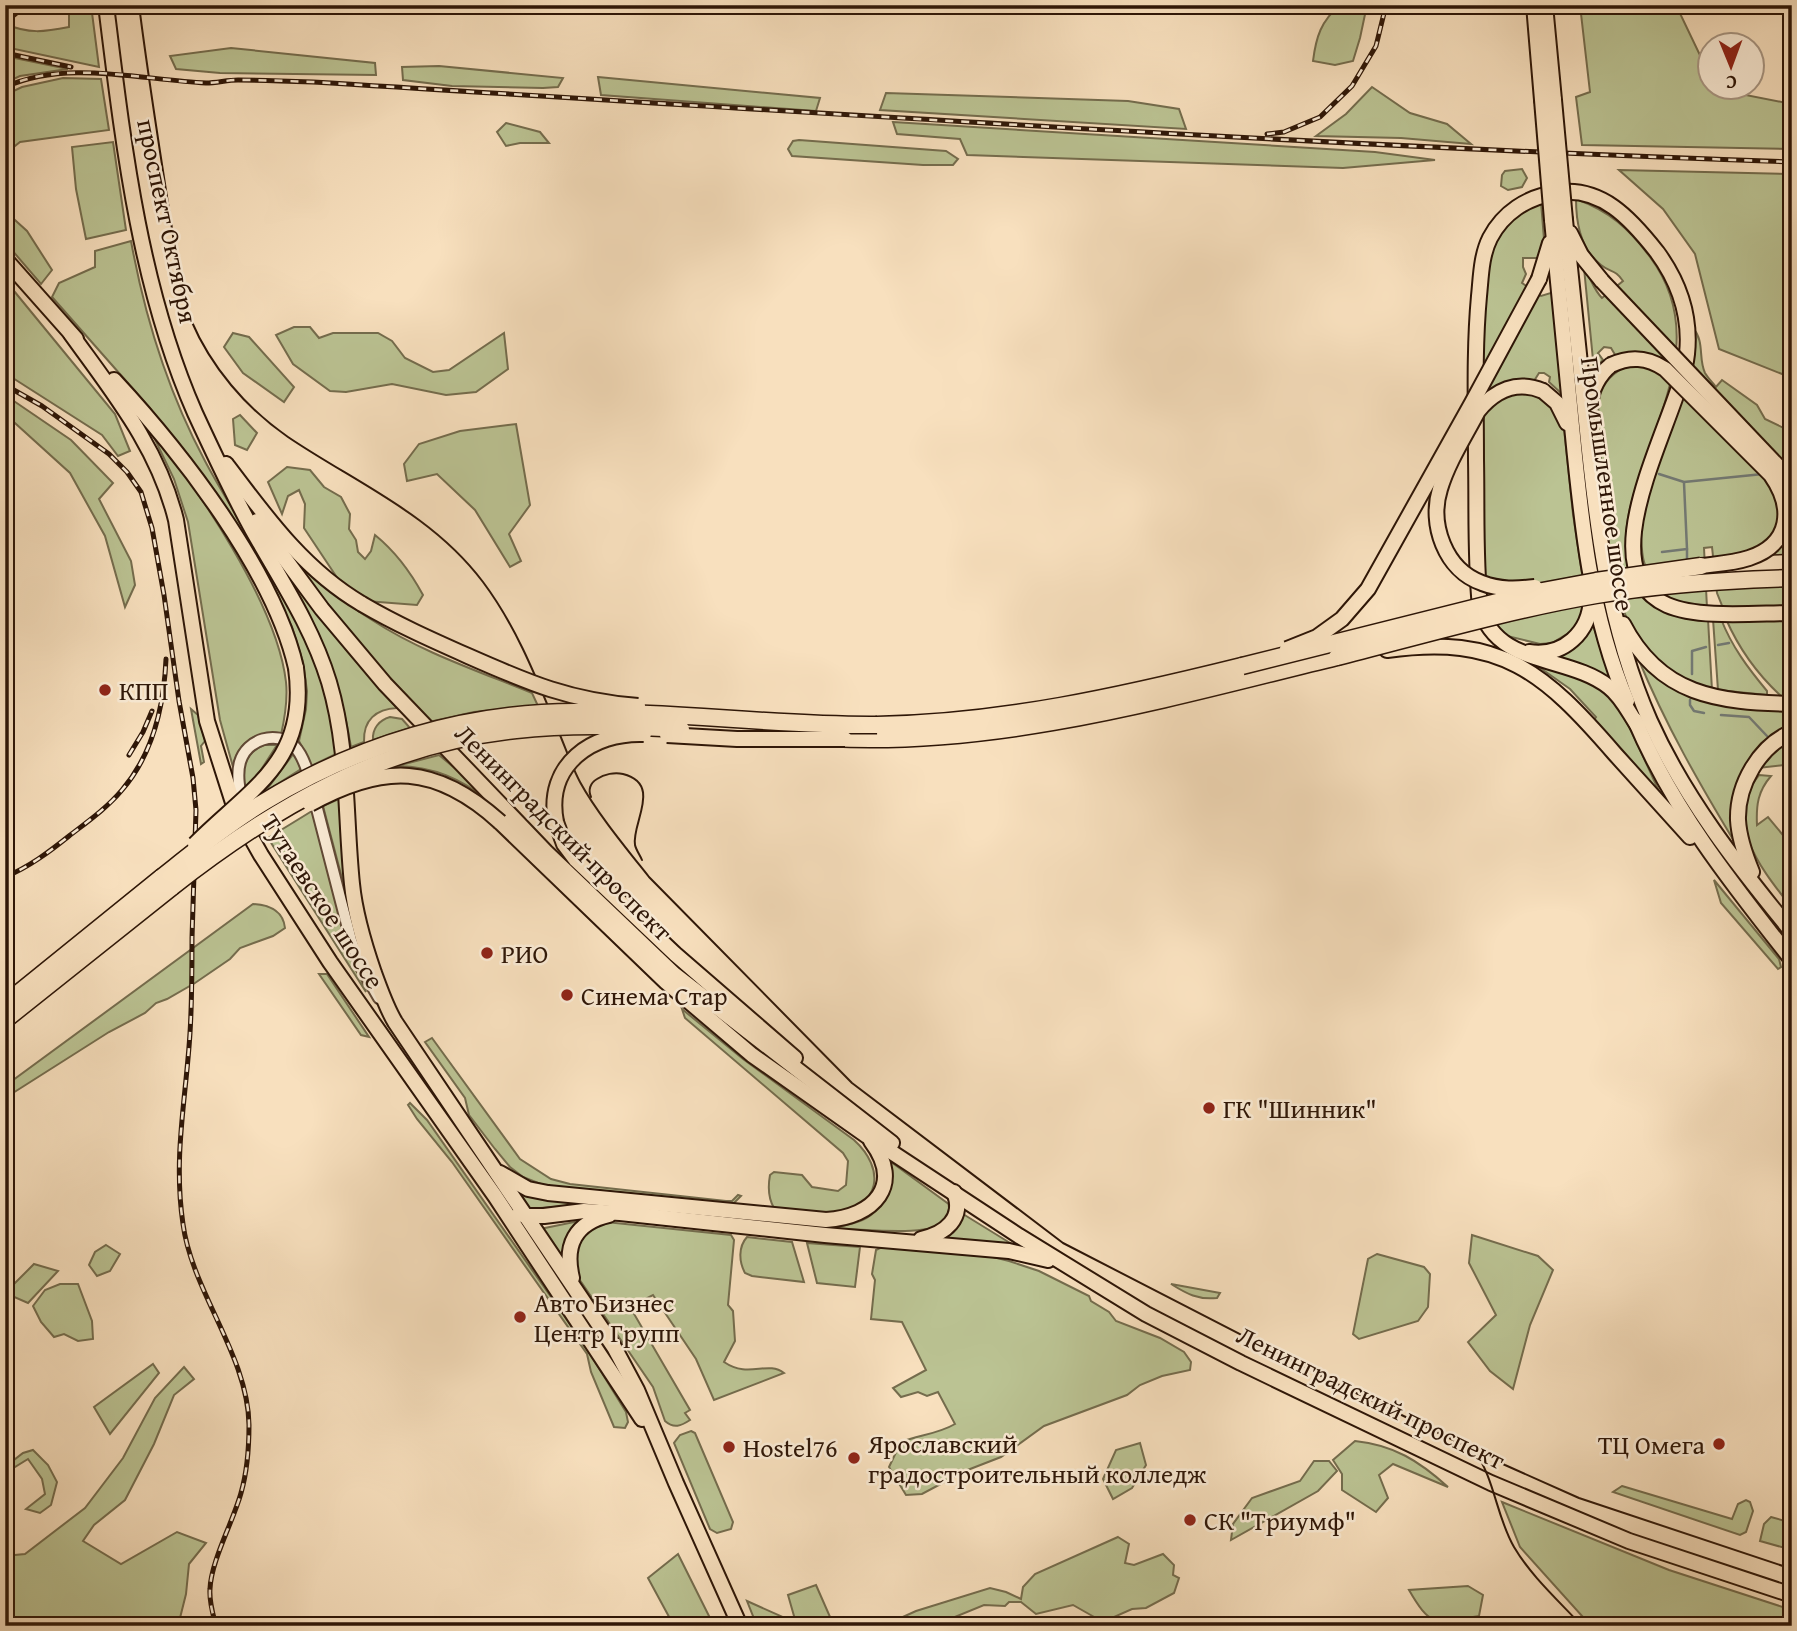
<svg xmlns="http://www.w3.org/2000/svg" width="1797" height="1631" viewBox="0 0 1797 1631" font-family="'Gentium Book Plus',serif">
<rect width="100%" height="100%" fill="#f8e0be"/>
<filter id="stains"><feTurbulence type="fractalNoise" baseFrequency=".00286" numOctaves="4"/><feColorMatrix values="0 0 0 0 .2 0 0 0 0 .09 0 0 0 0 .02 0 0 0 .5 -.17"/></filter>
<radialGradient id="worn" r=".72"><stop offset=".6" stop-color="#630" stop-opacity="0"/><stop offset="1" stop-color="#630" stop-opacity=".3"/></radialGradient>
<!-- green -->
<g fill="#bbc393" stroke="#746c4d" stroke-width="2">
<path d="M69,5H91L99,67L5,47V24C29,34 44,32 69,27Z"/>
<path d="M1340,5H1367L1360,38L1353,61L1335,65L1313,61C1316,37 1321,21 1340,5Z"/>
<polygon points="1580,5 1676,5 1709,74 1710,88 1792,104 1792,149 1582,145 1576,97 1590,92"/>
<polygon points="231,48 375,63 376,75 220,73 176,69 170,56"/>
<polygon points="5,56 68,69 20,76 5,83"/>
<polygon points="439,66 563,78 558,87 543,88 452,86 403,80 402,67"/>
<polygon points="598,77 820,98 816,111 601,95"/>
<polygon points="63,78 101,79 109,130 20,142 5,154 5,95 22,87"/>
<polygon points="1372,87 1410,113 1447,124 1471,144 1401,138 1316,136 1346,114"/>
<polygon points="886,93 1128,101 1179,109 1186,129 880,110"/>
<polygon points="893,122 1375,152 1435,160 1343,168 967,155 960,139 897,134"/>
<polygon points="506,123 540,132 549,143 520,143 506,146 497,132"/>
<polygon points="799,140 946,151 958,159 953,165 923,165 792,156 788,149 793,141"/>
<polygon points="113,142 126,230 86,239 76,189 72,147"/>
<polygon points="1522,169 1527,178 1522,187 1508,190 1501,186 1502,175 1505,171"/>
<polygon points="1619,170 1792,174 1792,378 1719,349 1695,254 1663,209"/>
<path d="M1576,199C1609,211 1629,228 1650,257C1703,328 1665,400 1640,474C1632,499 1623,526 1627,552C1629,567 1640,583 1646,596L1657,606L1708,619L1712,690C1680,680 1655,664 1636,635C1607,591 1607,521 1602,470C1600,447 1596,423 1599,401C1601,385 1610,375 1623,368L1611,348L1604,347L1598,353L1603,360L1594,370L1584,268C1591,278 1593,289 1602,298L1623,281C1615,269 1611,273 1601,265C1581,250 1576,223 1576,199Z"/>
<polygon points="1541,202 1544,239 1540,258 1523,258 1523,267 1526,274 1522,283 1541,296 1554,292 1562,394 1549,382 1550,377 1544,373 1539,373 1534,381 1533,395 1549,399 1563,419 1573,514 1586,600 1581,619 1572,631 1552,643 1540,644 1503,635 1496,628 1485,592 1479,371 1490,248 1512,217"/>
<polygon points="5,211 27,231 52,270 41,284 5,242"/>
<path d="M131,241C145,318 168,392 205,461C242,531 293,595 319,671C328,698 333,726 336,754L311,766L299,741L306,709L307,691L303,662L292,627L260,566L192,463L149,407L52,297L59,283L95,267V251Z"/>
<polygon points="5,280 115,414 130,451 118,456 102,435 5,373"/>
<polygon points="294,327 310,327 319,338 333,333 378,333 392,341 405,358 433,372 449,370 504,333 508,369 476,392 446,395 392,384 346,392 330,391 293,364 276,335"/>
<path d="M1693,328C1705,342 1698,358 1705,373C1708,378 1712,382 1716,387L1722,380L1757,405L1765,419L1792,432V607L1723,608L1717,593L1712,547L1704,548L1707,608H1699L1663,597C1642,564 1641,562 1641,523Z"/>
<polygon points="233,333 249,337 294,387 284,402 243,373 224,347"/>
<polygon points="5,395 71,440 113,483 99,499 131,561 135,585 125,607 105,536 70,473 5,414"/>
<polygon points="240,415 257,433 247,450 235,445 233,419"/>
<polygon points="516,424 530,505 509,534 521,561 510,567 475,510 437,474 407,481 404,464 419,444 460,431"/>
<path d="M149,427C198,489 277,604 286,682C288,700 285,717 281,735C257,730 237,742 233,767L220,720L188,522L174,479Z"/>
<path d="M287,467L310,470L324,487L341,497L350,514L349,529L356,540L358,552L365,559L371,551L375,535C396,552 410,571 423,595L417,605L366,601L340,582L304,528L305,504L299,490L288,496L282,514L268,482Z"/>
<path d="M290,552C316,577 341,601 372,620C421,652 478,671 532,693L538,706L474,712L429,722L346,629L292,559Z"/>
<path d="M281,563L348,652L397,708C376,709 363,720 364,742L351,747C340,677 316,624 281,563Z"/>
<path d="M1713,619H1721C1732,647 1748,668 1767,691V695L1718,690Z"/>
<path d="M1726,619L1792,620V697H1782C1758,675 1739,649 1726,619Z"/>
<polygon points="1592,622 1611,681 1553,655"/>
<path d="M1638,658C1681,707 1727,706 1788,710L1792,713V725L1756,752L1737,846C1699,783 1666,726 1638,658Z"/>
<path d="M1529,660C1552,669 1580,674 1600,688C1626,707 1646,767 1662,797L1594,720L1596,717L1570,689Z"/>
<polygon points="191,709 198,715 205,741 201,746 204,762 201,764"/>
<path d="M390,717L402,719L410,728L373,740C372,729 379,720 390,717Z"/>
<polygon points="1792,738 1792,764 1758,768 1766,758"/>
<path d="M264,745H277L259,773L245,787C240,769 246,752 264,745Z"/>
<polygon points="294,753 301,769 265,792"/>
<path d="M439,755L469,780L490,802C461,778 434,767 397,766Z"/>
<path d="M1759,775L1771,776C1758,791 1756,805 1757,825L1768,817L1792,846V908C1763,871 1721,822 1759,775Z"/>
<polygon points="341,798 349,905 323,806"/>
<polygon points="312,811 346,940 366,992 268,838"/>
<polygon points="1714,880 1779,959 1781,967 1778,969 1721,903"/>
<path d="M253,904C269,905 283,910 285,928L273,936L240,948L230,959L195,983L167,999L156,1003L145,1013L109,1032L5,1098V1086Z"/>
<polygon points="319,974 327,974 369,1037 361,1035"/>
<path d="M682,1009L743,1059L854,1140C886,1169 881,1208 834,1213C815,1215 793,1210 774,1208C768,1198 768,1186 770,1175L774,1172L802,1175L812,1187L838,1191L846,1185L848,1161L843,1153L685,1018Z"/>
<polygon points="432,1038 520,1159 551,1179 570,1184 726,1201 732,1201 738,1195 741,1196 733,1204 551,1188 523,1177 510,1167 495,1149 469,1115 465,1098 425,1042"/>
<polygon points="410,1103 427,1120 584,1344 626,1412 628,1422 625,1428 614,1427 591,1372 587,1354 452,1162 417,1119 408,1105"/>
<path d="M887,1159L950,1205C950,1210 949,1216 946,1221C931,1238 858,1228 834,1229L835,1227C886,1219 883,1203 887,1159Z"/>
<polygon points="512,1186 593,1204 527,1209"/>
<polygon points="963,1214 1015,1246 942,1240 960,1224"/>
<path d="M579,1221C568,1233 561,1246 564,1263L540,1229Z"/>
<path d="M606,1222L731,1235L734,1240L728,1305L733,1311L735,1341L724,1362C749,1379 767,1360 784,1373L714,1400L696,1359L653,1295L630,1307L690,1410L685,1413L690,1420C681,1426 674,1429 665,1421L653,1387L575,1273L574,1256L583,1233Z"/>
<polygon points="1472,1235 1538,1256 1553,1270 1530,1325 1513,1389 1490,1371 1468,1342 1496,1315 1469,1263"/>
<path d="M747,1237L792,1242L804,1282L752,1276L745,1273C739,1262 738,1247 747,1237Z"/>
<polygon points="807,1243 860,1247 855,1287 817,1283"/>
<polygon points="106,1245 120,1254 110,1271 97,1276 89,1265 95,1252"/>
<path d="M882,1247L989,1256L1009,1261L1039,1271L1089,1296L1091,1301L1109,1312L1116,1321L1160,1338L1184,1352L1191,1362L1190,1370L1162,1376L1140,1385L1127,1395L1044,1426L1001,1457L965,1471L922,1494L906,1495L889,1467L901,1442C919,1435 938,1434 955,1424L938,1392L927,1396L918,1392L901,1397L893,1388L926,1370L902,1322L871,1319L875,1280L872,1274L876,1250Z"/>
<polygon points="1377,1254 1424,1267 1430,1274 1428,1307 1418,1321 1359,1339 1353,1334 1368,1259"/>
<polygon points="34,1264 58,1271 28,1303 5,1293"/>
<polygon points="60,1284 78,1284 92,1321 93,1339 78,1341 64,1334 54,1337 41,1322 33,1306 45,1290"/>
<path d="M1171,1284L1220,1293L1217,1298C1198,1300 1187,1294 1171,1284Z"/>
<polygon points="153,1364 159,1373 110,1434 94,1407"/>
<polygon points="184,1367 194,1379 174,1395 154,1444 125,1500 94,1525 83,1541 121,1564 177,1532 206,1543 189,1564 186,1594 178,1626 5,1626 5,1556 25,1554 85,1508 123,1458 155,1398"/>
<polygon points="691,1431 695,1433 733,1522 731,1529 717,1533 710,1529 674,1443 680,1435"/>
<path d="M1355,1441C1394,1445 1419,1461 1448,1487L1393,1464L1379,1475L1388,1498L1376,1512L1342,1490V1474L1333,1460Z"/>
<polygon points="1140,1443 1146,1465 1132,1488 1113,1499 1103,1479 1116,1450"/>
<polygon points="33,1450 48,1465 57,1482 51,1505 40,1513 26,1509 45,1494 42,1479 28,1459 10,1470 5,1467 23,1453"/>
<polygon points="1314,1461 1329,1461 1337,1471 1318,1491 1231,1540 1233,1524 1252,1498 1300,1481"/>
<polygon points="1622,1486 1732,1519 1738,1504 1746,1500 1750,1502 1753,1511 1746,1532 1740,1535 1613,1492"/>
<polygon points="1502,1502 1669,1570 1792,1610 1792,1626 1591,1626 1520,1547"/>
<polygon points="1771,1517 1792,1523 1792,1550 1760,1541 1764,1524"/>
<polygon points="1118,1537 1129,1544 1125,1563 1134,1565 1163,1554 1174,1565 1173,1575 1179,1578 1174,1593 1146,1608 1132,1609 1103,1622 1073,1605 1036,1614 1021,1602 1009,1602 1005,1606 984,1605 933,1626 883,1626 916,1611 990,1588 1006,1592 1021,1599 1023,1587 1035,1574"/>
<polygon points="678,1554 714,1626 674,1626 648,1578"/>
<polygon points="816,1585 834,1626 757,1626 747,1601 796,1623 788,1595"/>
<path d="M1468,1586L1483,1595L1479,1616C1437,1623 1432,1630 1409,1590Z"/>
</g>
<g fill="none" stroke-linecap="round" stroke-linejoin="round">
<!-- stream -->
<g stroke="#737973" stroke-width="2.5">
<polyline points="1659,474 1684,482 1763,474"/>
<polyline points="1687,549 1687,563"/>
<polyline points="1662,552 1687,549 1684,483"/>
<polyline points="1718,645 1729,643"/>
<polyline points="1692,674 1692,651 1706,647"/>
<polyline points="1690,700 1690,705 1694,711 1704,713"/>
<polyline points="1721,715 1749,717 1767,736"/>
</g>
<defs>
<path id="minor" d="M243,806C240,792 236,776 240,762C247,739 276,730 294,746C301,753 304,761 307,770L351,940L361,967L379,998"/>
<g id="major">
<path d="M106,5C123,142 139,286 195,413C213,452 231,491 252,529C280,579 312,626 329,682C349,749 345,816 352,884C355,915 364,944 374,973C380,989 386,1007 395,1022L614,1347L637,1390L676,1483L740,1626"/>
<polyline points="1534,5 1542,100"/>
<polyline points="1545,5 1554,100"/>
<polyline points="5,14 16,5"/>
<path d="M1552,220C1559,289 1566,358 1572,426C1581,519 1590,615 1627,701"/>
<path d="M1565,220C1572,287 1579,354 1586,421C1596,523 1608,626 1650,721C1685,799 1738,866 1792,932"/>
<polyline points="1570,233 1581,255 1602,281"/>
<polyline points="5,259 76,339"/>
<polyline points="1539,279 1550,243"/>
<path d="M71,334C114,394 158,447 176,520L207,721L235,809L261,855L330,962L495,1196L642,1419"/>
<path d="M114,380C181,452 274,571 296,668"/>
<polyline points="1543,391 1557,403 1567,423"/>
<path d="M1588,408C1591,392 1597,376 1611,365"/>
<path d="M226,464C266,517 304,570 362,604"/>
<polyline points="257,521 322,609 385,684 546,852 674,974 892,1143"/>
<path d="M1623,624C1660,696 1718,702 1792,704"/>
<path d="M1387,650C1501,634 1544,672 1615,754C1640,782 1665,809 1690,837"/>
<path d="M1529,652C1563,657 1590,633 1591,598"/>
<path d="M1635,720C1673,810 1732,884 1792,960"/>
<path d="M1638,726C1629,713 1622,697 1609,687C1569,655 1496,667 1480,607C1475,559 1477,509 1476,460C1476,405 1474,351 1479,296C1481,277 1481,256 1490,238C1503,213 1527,197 1555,193C1601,185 1631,219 1657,252C1679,282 1691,316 1687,354C1681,415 1583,567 1667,605C1699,619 1757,613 1792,613"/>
<polyline points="500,822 666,982 752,1055 867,1136 1019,1236 1146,1314 1241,1363 1491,1483 1629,1541 1792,1595"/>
<polyline points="556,822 564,844 576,860 675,954 795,1058"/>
<path d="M1752,872C1745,855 1739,838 1738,820C1737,785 1759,746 1792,732"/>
<path d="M500,1173L528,1189L548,1193L826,1220C874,1217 904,1185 871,1141"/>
<polyline points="519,1214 526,1216 544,1216 584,1211 620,1213 825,1235 1009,1251 1048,1260"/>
<path d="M921,1239C945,1234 965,1218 954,1192"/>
<path d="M572,1278C564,1245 575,1223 609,1215"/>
</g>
<g id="highway">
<polyline points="1731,565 1792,563"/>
<path d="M877,725C1001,723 1121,696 1242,666"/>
<path d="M830,738C1003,747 1172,697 1337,657"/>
<polyline points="5,1004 162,877"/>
<polyline points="5,1020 172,887"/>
</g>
</defs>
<!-- minor casing -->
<use href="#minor" stroke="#604835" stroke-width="14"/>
<!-- major casing -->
<use href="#major" stroke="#2e1607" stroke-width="18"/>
<!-- highway casing -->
<use href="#highway" stroke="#2e1607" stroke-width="19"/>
<!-- minor -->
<use href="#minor" stroke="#faebd5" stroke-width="10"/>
<!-- major -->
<use href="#major" stroke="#f8e0be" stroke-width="14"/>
<!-- highway -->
<use href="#highway" stroke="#f8e0be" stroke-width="16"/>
<!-- tram -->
<g stroke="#2e1607" stroke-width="2">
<path d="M139,5C148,76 159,146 170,216C175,245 179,293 191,320C211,367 246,408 288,437C356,483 432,514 483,582C516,626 536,677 557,728C565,746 571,765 580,782C597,813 626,848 649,877L852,1083L1063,1243L1327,1379L1505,1465L1579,1498L1792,1569"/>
<path d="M591,797C588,790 590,783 597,779C604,774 615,772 623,774C663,784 631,824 635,845C636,850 640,855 642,860"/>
<path d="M1474,1450C1495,1479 1496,1516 1514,1547C1531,1576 1559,1601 1582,1626"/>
</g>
<defs>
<g id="rail">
<polyline points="5,53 71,67"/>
<path d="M5,87C67,59 141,80 206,83C217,83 227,80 238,80C263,80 288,81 313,82C806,112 1298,145 1792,162"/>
<polyline points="1267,134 1284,132 1320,117 1352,86 1376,46 1386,5"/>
<path d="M5,385L42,406L109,454L127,472L141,492L152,528L164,595L179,701L193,778L196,810C195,853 193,895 192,938C192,970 192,1001 190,1033C186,1099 173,1157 183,1224C192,1292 248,1355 249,1425C249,1447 247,1472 241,1493C233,1522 211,1561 210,1589C209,1602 213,1614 216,1626"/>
<polyline points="129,755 143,732 152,711"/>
<path d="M5,877C29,867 49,852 69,836C87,822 107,808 122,790C153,754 164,706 166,659"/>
</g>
</defs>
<!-- rail casing -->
<use href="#rail" stroke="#2e1607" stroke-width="5"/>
<!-- rail -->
<use href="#rail" stroke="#faebd5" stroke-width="2.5" stroke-dasharray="8" stroke-linecap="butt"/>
<defs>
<g id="major-bridge">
<polyline points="1542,100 1552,220"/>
<polyline points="1554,100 1565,220"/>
<polyline points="1602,281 1792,481"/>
<path d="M1611,365C1630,356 1647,357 1665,369L1771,475C1794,508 1791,544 1749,558C1734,563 1717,564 1701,566"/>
<path d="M1535,587C1517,589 1500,590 1482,583C1445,570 1429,524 1440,489C1448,462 1465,436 1478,411C1495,390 1517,380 1543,391"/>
<path d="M362,604C396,624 432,640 468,656C529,683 571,701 638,706"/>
<polyline points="1287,649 1317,637 1342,619 1368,589 1472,403 1539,279"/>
<polyline points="667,735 737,739 845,739"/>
<path d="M310,804C384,763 436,764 500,822"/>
<path d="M556,822C545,765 592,732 644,734"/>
<path d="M195,844C252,787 309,761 296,668"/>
</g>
<g id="highway-bridge">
<path d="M1337,657C1423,635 1509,610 1596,595C1661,584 1726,580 1792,578"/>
<polyline points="1242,666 1537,592 1596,581 1701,566"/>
<path d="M162,877C195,851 228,824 264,802C357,745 466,712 575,712C676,711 776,726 877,725"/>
<path d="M172,887C275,806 383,744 516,730C571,724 626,726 681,729"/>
</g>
</defs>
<!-- major-bridge casing -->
<use href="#major-bridge" stroke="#2e1607" stroke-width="18" stroke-linecap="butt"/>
<!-- highway-bridge casing -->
<use href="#highway-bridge" stroke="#2e1607" stroke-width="19" stroke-linecap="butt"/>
<!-- major-bridge -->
<use href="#major-bridge" stroke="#f8e0be" stroke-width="14"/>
<!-- highway-bridge -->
<use href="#highway-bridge" stroke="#f8e0be" stroke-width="16"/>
</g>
<!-- markers -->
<g fill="#8f2418" stroke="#faebd5" stroke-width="2.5">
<circle cx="105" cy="690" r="7"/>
<circle cx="487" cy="953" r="7"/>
<circle cx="567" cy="995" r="7"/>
<circle cx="1209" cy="1108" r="7"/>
<circle cx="520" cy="1317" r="7"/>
<circle cx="1719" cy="1444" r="7"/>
<circle cx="729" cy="1447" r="7"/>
<circle cx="854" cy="1458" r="7"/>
<circle cx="1190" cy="1520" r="7"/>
</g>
<g text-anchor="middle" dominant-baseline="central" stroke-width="5" stroke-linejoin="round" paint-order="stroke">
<!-- street labels -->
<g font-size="26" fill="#2e1607" stroke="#faebd5">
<text transform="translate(168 221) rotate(78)">проспект Октября</text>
<text transform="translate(1608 484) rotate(82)">Промышленное шоссе</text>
<text transform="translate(564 832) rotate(45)">Ленинградский проспект</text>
<text transform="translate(323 901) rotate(57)">Тутаевское шоссе</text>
<text transform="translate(1371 1397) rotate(26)">Ленинградский проспект</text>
</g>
<!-- poi labels -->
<g font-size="26" fill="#2e1607" stroke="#faebd5" text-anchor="start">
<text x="119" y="690">КПП</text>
<text x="501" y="953">РИО</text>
<text x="581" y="995">Синема Стар</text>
<text x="1223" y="1108">ГК "Шинник"</text>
<text x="534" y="1302">Авто Бизнес<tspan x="534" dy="30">Центр Групп</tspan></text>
<text x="868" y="1443">Ярославский<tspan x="868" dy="30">градостроительный колледж</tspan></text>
<text x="1705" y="1444" text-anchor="end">ТЦ Омега</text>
<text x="743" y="1447">Hostel76</text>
<text x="1204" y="1520">СК "Триумф"</text>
</g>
</g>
<!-- margin -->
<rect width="1797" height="1631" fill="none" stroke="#f8e0be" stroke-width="28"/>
<rect x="7" y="7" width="1783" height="1617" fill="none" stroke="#2e1607" stroke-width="3.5"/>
<rect x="14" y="14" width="1769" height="1603" fill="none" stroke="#2e1607" stroke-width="2"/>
<!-- north arrow -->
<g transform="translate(1731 66) rotate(179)"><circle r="33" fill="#faebd5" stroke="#a89683" stroke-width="2"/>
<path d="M0-5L12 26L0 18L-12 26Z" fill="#8f2418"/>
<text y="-10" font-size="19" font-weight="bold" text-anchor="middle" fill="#2e1607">С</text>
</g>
<rect width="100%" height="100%" filter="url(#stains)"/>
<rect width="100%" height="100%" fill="url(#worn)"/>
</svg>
